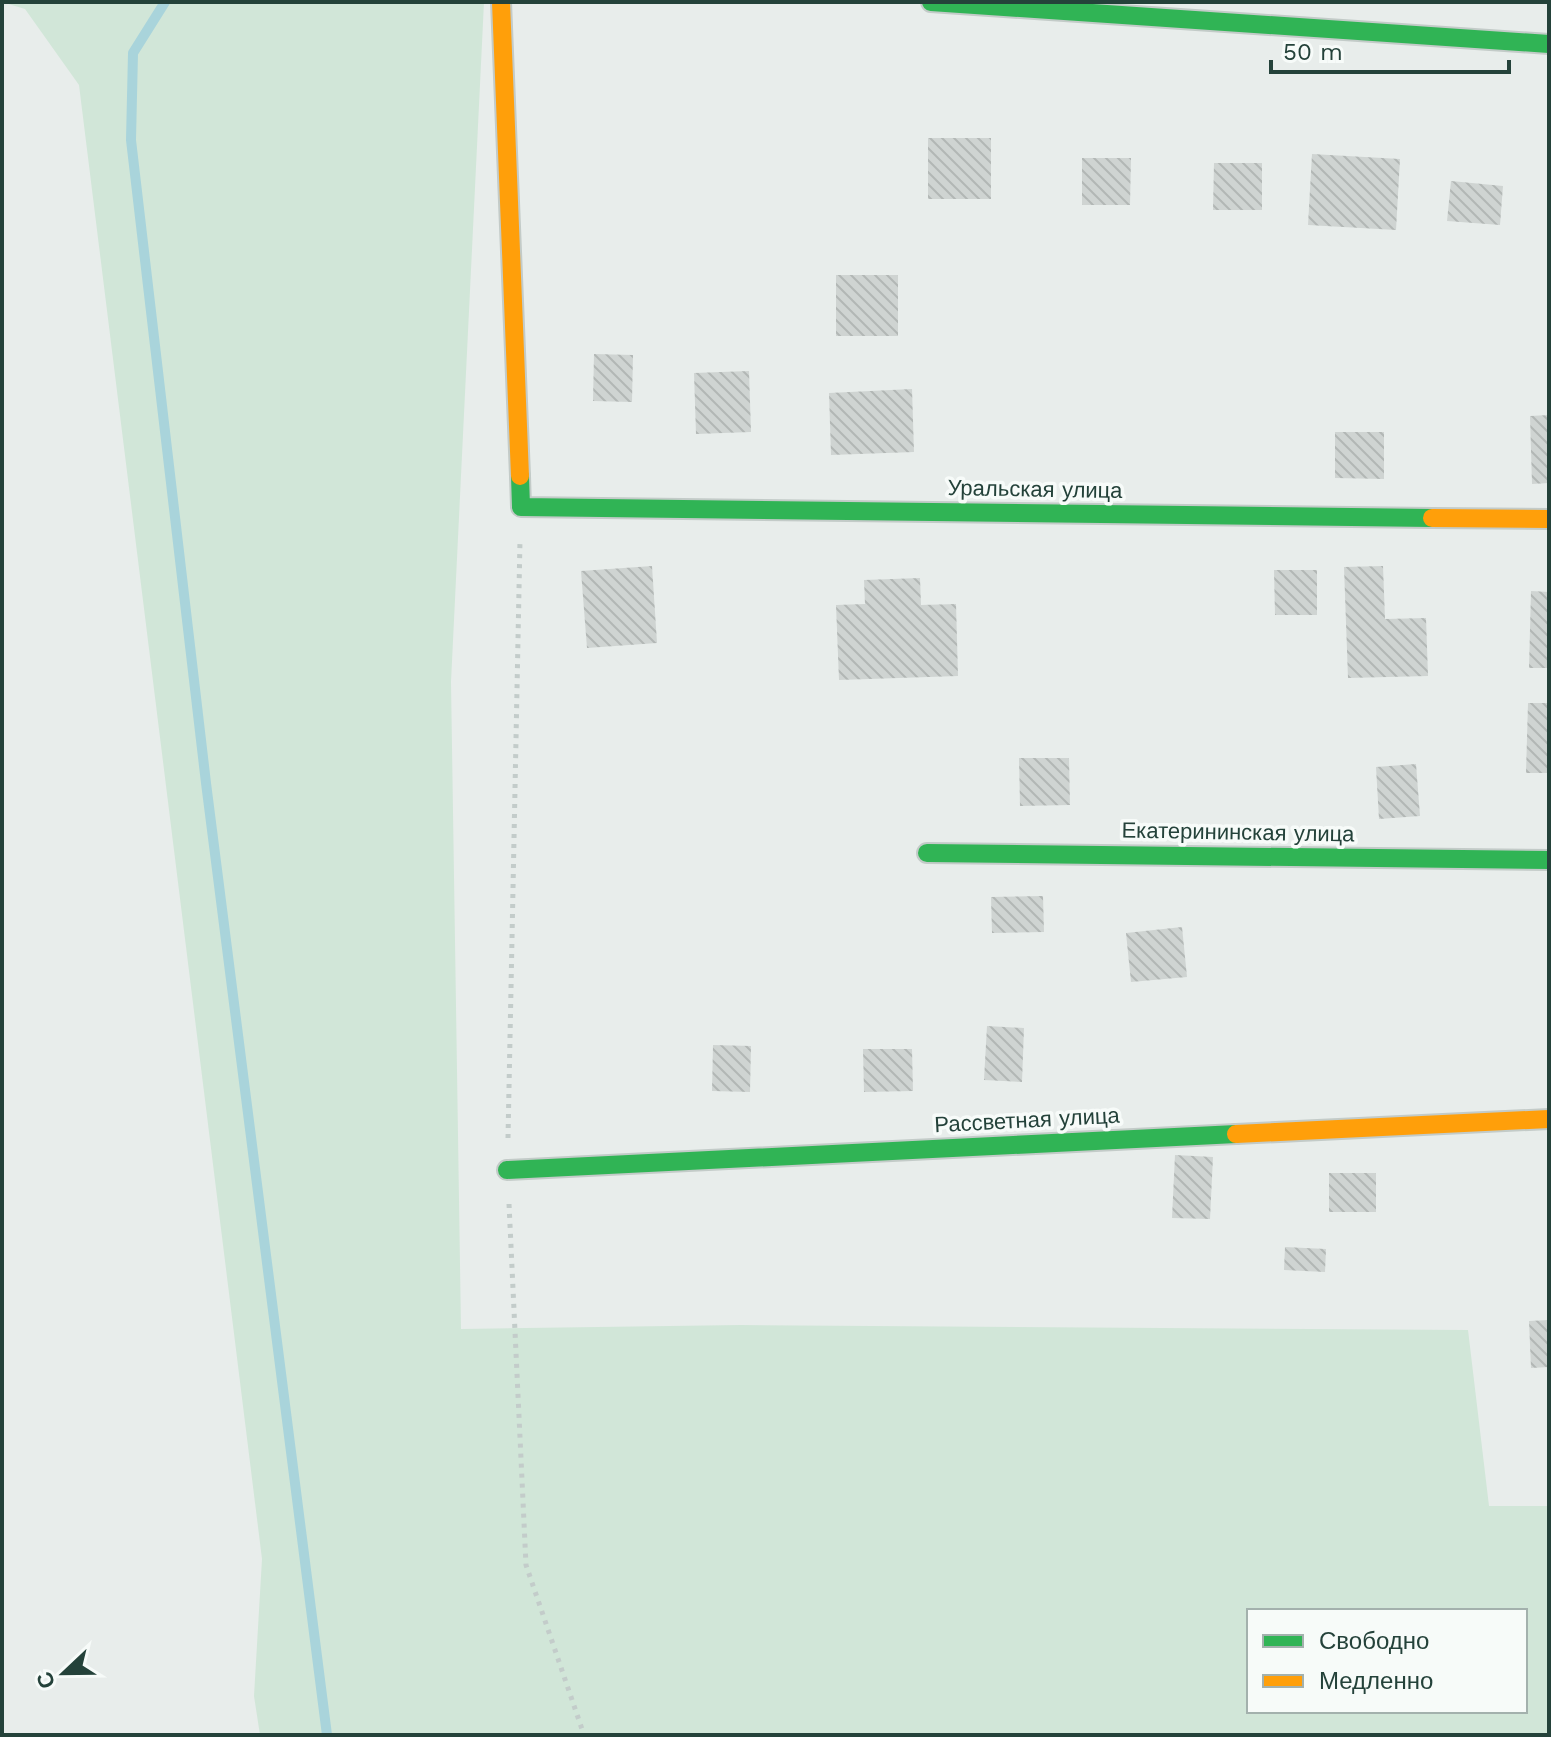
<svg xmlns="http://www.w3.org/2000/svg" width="1551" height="1737" viewBox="0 0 1551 1737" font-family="'Work Sans',sans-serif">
<defs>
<pattern id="building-back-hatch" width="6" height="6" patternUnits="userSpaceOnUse" patternTransform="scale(2)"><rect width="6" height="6" fill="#cfd4d2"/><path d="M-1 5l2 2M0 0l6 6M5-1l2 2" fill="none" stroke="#b2b7b5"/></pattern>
</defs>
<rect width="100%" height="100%" fill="#e8edeb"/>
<!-- grass -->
<path fill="#d1e6d8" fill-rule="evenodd" d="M2,2H484L451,682L461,1329L741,1325L1468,1330L1489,1506H1549V1735H260L254,1696L262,1559L79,85L25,9ZM1249,1611H1525V1711H1249Z"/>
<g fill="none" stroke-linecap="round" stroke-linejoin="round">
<!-- stream -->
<polyline stroke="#a9d4db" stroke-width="10" points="165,2 133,53 131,140 206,783 327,1735"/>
</g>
<!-- building -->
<g fill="url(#building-back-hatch)">
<rect x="928" y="138" width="63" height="61"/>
<polygon points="1312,154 1400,159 1396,230 1308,225"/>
<polygon points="1082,158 1131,158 1130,205 1082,205"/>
<polygon points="1214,163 1262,163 1262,210 1213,210"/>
<polygon points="1451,181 1503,186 1500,225 1447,221"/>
<rect x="836" y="275" width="62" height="61"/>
<polygon points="594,354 633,355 632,402 593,401"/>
<polygon points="749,371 751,432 696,434 694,373"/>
<polygon points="912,389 914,452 831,455 829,393"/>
<polygon points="1549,415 1549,483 1532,484 1530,416"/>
<polygon points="1335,432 1384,432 1384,479 1335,478"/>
<polygon points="652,566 657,643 587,648 581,571"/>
<polygon points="1383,566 1385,619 1426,618 1428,676 1348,678 1344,567"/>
<polygon points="1274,570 1317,570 1317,615 1275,615"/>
<polygon points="920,578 921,605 956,604 958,676 839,680 836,605 865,604 864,580"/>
<polygon points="1531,591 1549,592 1549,668 1529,668"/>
<polygon points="1528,703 1549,703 1549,773 1526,773"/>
<polygon points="1019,758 1069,758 1070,805 1020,806"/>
<polygon points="1416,764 1420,816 1379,819 1376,767"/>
<polygon points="1043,896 1044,932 992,933 991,897"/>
<polygon points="1182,927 1187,977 1131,982 1126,933"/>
<polygon points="987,1026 1024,1028 1022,1082 984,1080"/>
<polygon points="713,1045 751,1046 750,1092 712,1091"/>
<polygon points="863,1049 912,1049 913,1091 864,1092"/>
<polygon points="1175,1155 1213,1157 1210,1219 1172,1218"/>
<rect x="1329" y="1173" width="47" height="39"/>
<polygon points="1285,1247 1326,1249 1325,1272 1284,1270"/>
<polygon points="1549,1320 1549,1367 1531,1368 1529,1321"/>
</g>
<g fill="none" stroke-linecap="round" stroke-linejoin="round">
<defs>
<g id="fast">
<polyline points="931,2 1549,44"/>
<polyline points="520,476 521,507 1432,518"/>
<polyline points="927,853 1549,860"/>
<polyline points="507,1170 1236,1134"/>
</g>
<g id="slow">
<polyline points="501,2 520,476"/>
<polyline points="1432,518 1549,519"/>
<polyline points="1236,1134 1549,1119"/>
</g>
</defs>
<!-- fast casing -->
<use href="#fast" stroke="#c3cbc8" stroke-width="22"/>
<!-- slow casing -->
<use href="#slow" stroke="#c3cbc8" stroke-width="22"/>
<!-- path -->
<g stroke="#c3ccca" stroke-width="5" stroke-dasharray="4 6" stroke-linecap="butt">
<polyline points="508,1138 520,540"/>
<polyline points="509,1204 526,1565 584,1735"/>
</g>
<!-- fast -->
<use href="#fast" stroke="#30b455" stroke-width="18"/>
<!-- slow -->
<use href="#slow" stroke="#ff9f0a" stroke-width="18"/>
</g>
<g text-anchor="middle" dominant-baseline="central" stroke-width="7" stroke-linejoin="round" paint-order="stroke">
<!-- street labels -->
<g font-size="22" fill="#24423a" stroke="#f7fbf9">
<text transform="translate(1035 489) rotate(1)">Уральская улица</text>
<text transform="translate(1238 832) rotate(1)">Екатерининская улица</text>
<text transform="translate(1027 1120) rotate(-3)">Рассветная улица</text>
</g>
</g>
<!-- border -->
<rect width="1551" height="1737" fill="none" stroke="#24423a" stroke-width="8"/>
<!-- legend -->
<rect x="1247" y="1609" width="280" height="104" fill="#f7fbf9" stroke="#a3b1ad" stroke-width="2"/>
<rect x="1263" y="1635" width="40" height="12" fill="#30b455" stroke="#a3b1ad" stroke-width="2"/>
<text x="1319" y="1649" font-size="24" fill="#24423a">Свободно</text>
<rect x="1263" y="1675" width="40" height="12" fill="#ff9f0a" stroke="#a3b1ad" stroke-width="2"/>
<text x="1319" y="1689" font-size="24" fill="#24423a">Медленно</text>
<!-- north arrow -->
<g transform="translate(64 1673) rotate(248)" stroke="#f7fbf9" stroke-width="6" paint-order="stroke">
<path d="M0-6L14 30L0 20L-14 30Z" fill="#24423a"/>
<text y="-12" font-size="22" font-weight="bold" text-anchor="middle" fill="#24423a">С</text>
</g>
<!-- scale -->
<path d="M1271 60v12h238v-12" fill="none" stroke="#24423a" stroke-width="4"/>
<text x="1283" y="60" font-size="24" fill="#24423a" stroke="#f7fbf9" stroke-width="6" paint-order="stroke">50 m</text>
</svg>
